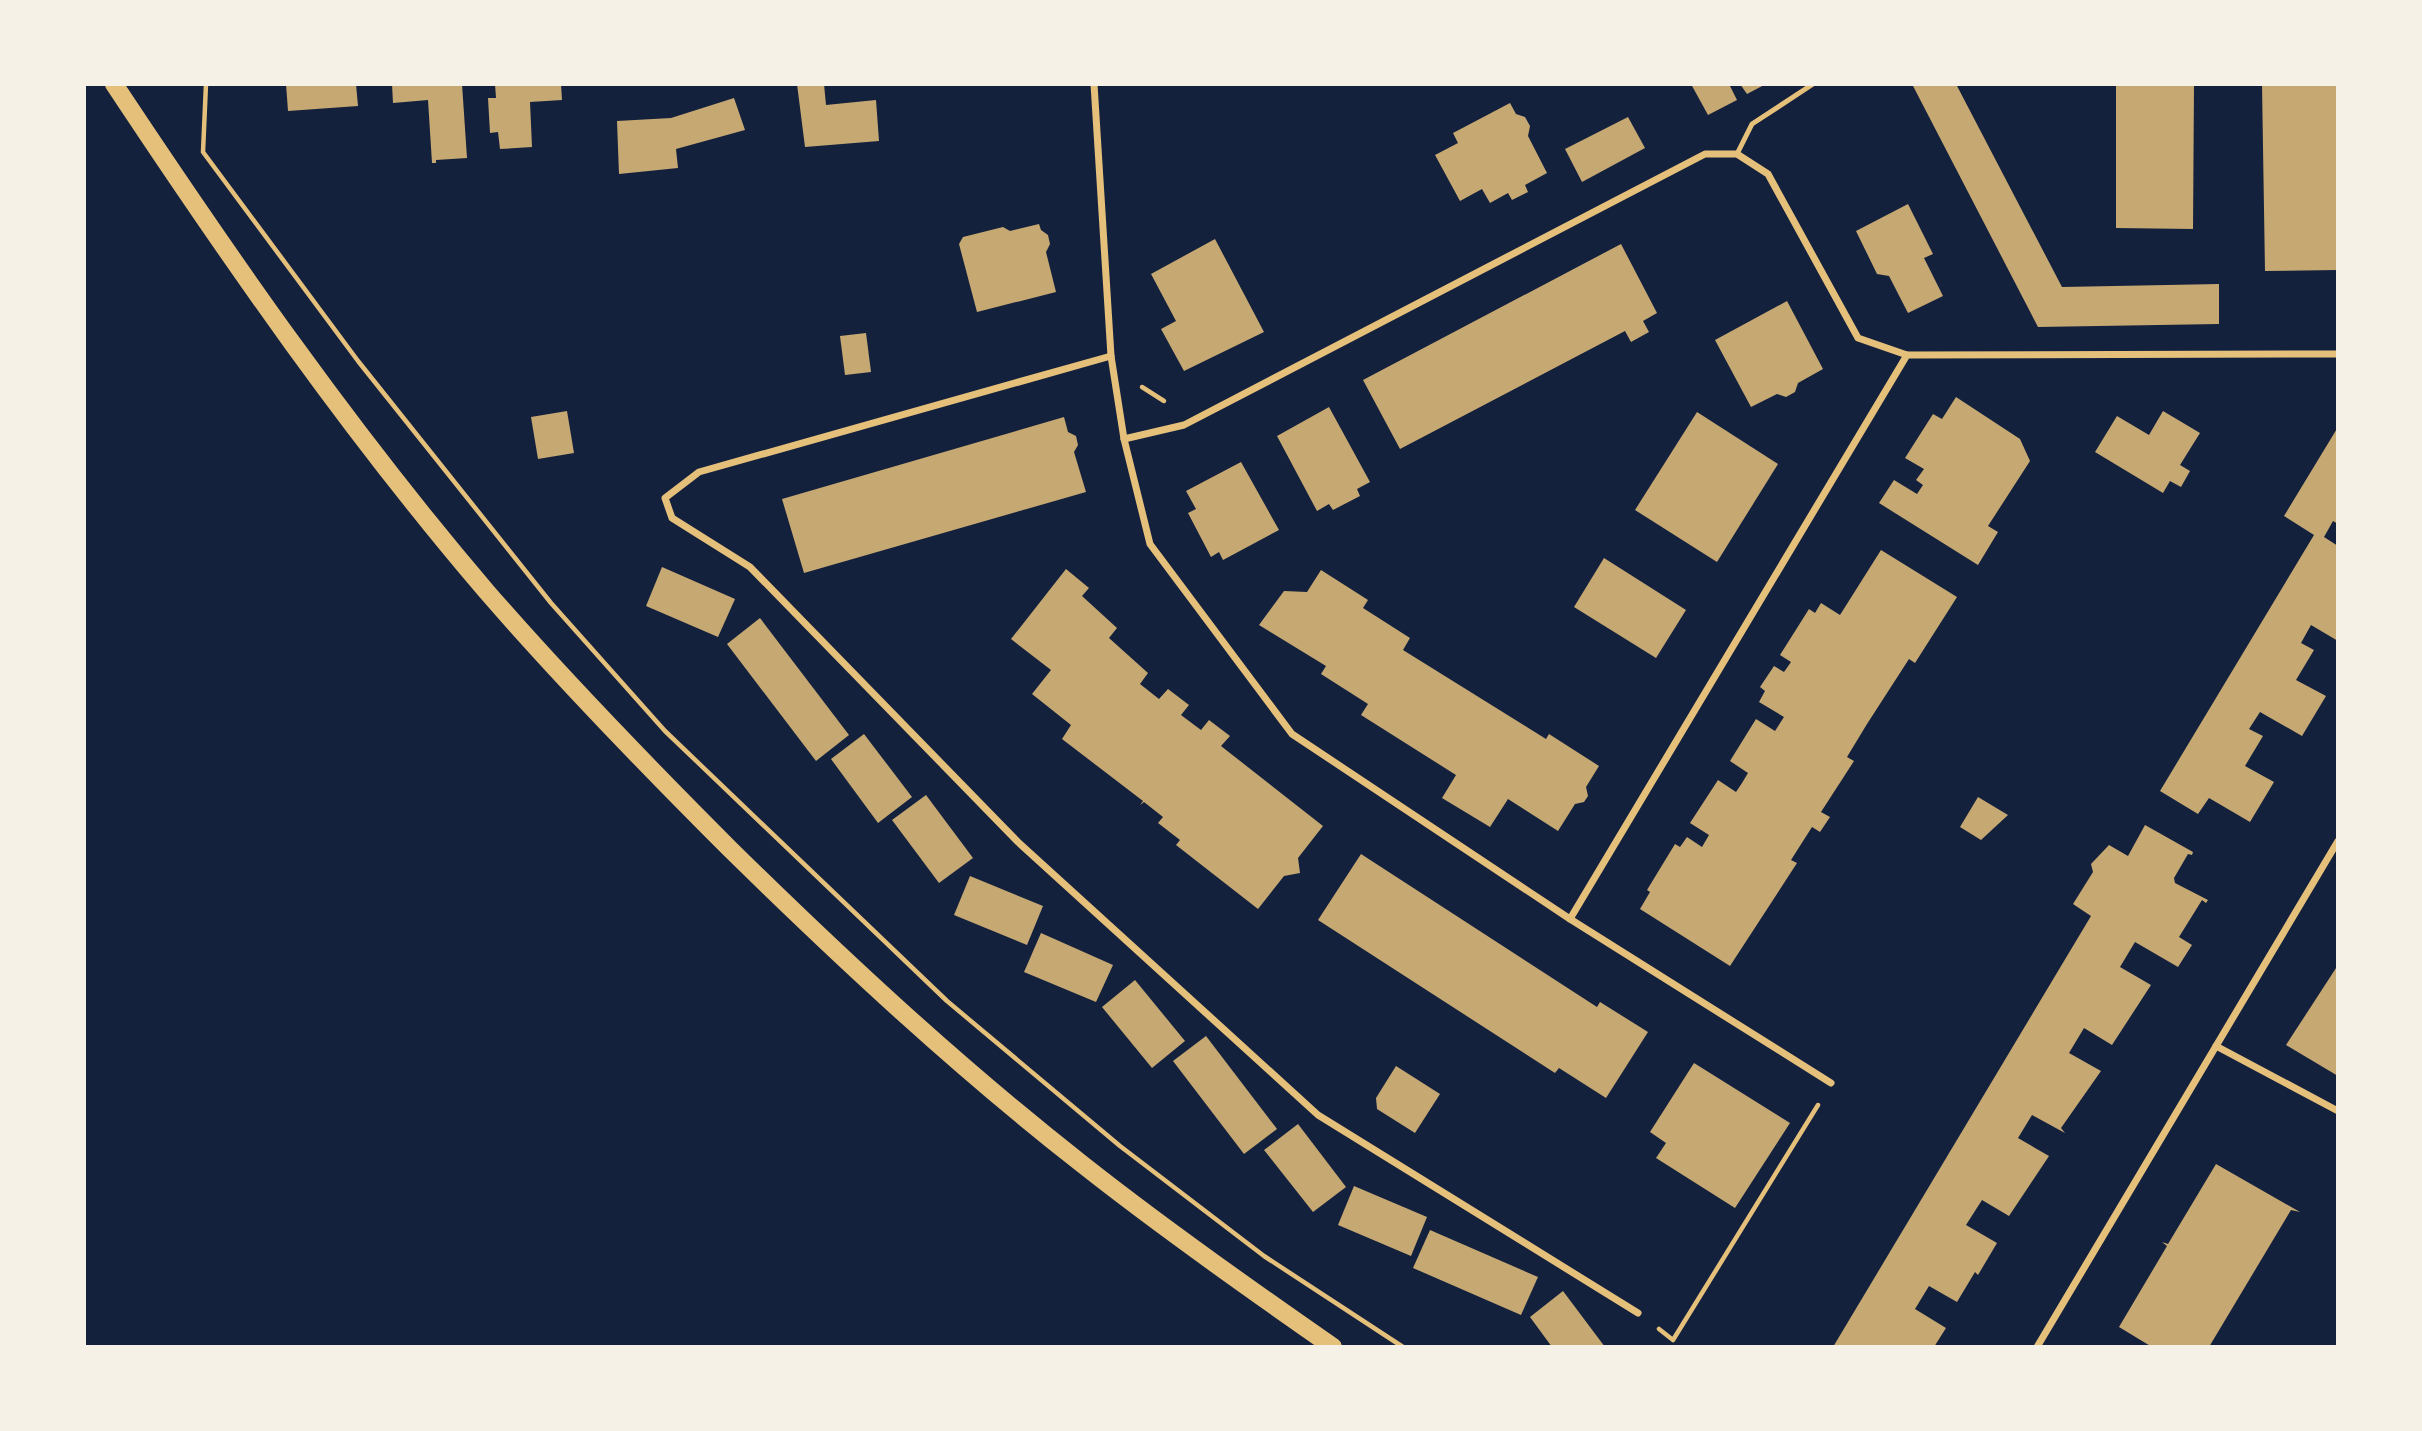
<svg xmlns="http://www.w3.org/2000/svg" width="2422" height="1431" viewBox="0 0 2422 1431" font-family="'Work Sans',sans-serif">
<rect width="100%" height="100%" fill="#14213d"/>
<!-- building -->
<g fill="#c6a872">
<polygon points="286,84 356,84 358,106 288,111"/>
<polygon points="392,84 462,84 467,158 436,160 436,163 432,163 428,100 393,103"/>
<polygon points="495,84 561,84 562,100 530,102 532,147 500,149 498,132 490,133 488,98 496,98"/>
<polygon points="797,84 824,84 826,105 876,100 879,141 805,147"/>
<polygon points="1691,84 1729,84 1737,100 1708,115"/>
<polygon points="1740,84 1766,84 1747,94"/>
<polygon points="1912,84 1956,84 2062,287 2219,284 2219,324 2038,327"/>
<polygon points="2116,84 2194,84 2193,229 2116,228"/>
<polygon points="2262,84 2338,84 2338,270 2265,271"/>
<polygon points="734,98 745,130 676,149 678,168 619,174 617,121 671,118"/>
<polygon points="1510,103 1516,114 1525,117 1530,126 1528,136 1547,173 1525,185 1528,192 1512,200 1508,193 1490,203 1482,189 1460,201 1435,155 1458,143 1453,133"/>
<polygon points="1628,117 1645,148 1582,182 1565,149"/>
<polygon points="1908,204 1933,254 1924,258 1943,296 1908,313 1889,276 1877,274 1856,231"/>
<polygon points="1039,224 1041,230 1048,235 1050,244 1046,252 1056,292 977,312 959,244 963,237 1003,227 1010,231"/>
<polygon points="1215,239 1264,332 1184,371 1161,329 1176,321 1151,274"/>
<polygon points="1621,244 1657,313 1643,321 1649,332 1631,342 1625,331 1400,449 1363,380"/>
<polygon points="1787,301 1823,369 1798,383 1795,392 1786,397 1777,394 1751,407 1715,340"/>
<polygon points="866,333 871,372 845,375 840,336"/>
<polygon points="1956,397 2020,439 2030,461 1988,526 1998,532 1978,565 1879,503 1894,480 1917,494 1923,485 1916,480 1924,469 1905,458 1933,414 1942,419"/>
<polygon points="1329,407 1370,482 1357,489 1360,496 1333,510 1329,504 1317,511 1277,436"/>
<polygon points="567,411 574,453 538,459 531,417"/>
<polygon points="2163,411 2200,433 2180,465 2190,471 2181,487 2170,481 2163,493 2095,452 2117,416 2149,435"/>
<polygon points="1697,412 1778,464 1717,562 1635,510"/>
<polygon points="1064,417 1068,432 1076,436 1078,445 1074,452 1086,492 804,573 782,499"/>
<polygon points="2338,427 2338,524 2333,521 2324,537 2338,546 2338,641 2311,625 2301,643 2314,650 2296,680 2326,696 2302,736 2260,712 2249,729 2263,736 2245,766 2274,782 2250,822 2209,798 2198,814 2160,791 2314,535 2284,516"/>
<polygon points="1241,462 1279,530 1223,560 1219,552 1211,557 1188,513 1196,509 1186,491"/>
<polygon points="1881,550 1957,597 1915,663 1909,659 1867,724 1847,757 1854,761 1821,812 1830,817 1820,832 1812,827 1791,860 1797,863 1730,966 1640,909 1650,892 1647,890 1675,844 1680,847 1687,837 1702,847 1709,835 1690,823 1718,780 1736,792 1742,783 1748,773 1730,761 1756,719 1775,731 1784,717 1759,702 1765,691 1760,687 1774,666 1784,672 1791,662 1780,655 1809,609 1815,613 1821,603 1840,615"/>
<polygon points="1604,558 1686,610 1656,658 1574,607"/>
<polygon points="662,567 735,599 718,637 646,606"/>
<polygon points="1066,569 1089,588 1082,596 1117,628 1109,638 1148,673 1140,684 1159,699 1168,689 1189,705 1181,715 1201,730 1209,720 1230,736 1221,746 1323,826 1298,858 1300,873 1284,876 1258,909 1176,845 1180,840 1158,823 1163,817 1144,802 1140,805 1143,801 1062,739 1071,725 1032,694 1051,670 1011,639"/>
<polygon points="1321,570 1368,600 1363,608 1410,638 1403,650 1546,739 1549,734 1599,766 1586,787 1588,796 1584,802 1575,804 1558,831 1508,799 1490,827 1442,798 1456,775 1361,715 1368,704 1321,674 1326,666 1259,625 1284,591 1307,592"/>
<polygon points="760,618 849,735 816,761 727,644"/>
<polygon points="864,734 912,797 878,823 831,759"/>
<polygon points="926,795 973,858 939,883 892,820"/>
<polygon points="1978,797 2008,815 1981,840 1960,827"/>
<polygon points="2145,825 2193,852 2192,855 2188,854 2174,878 2175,883 2208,900 2206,903 2202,900 2179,937 2192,945 2178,967 2135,942 2120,967 2151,985 2112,1045 2084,1028 2069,1053 2101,1071 2061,1128 2065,1133 2032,1115 2018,1138 2049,1156 2009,1216 1982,1200 1966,1225 1997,1243 1978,1275 1975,1272 1957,1302 1929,1286 1915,1309 1946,1328 1934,1347 1833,1347 2091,916 2073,904 2093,872 2091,864 2109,845 2128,856"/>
<polygon points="1361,854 1597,1007 1600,1002 1648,1032 1606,1098 1559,1068 1555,1073 1318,920"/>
<polygon points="970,876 1043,906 1027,945 954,915"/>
<polygon points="1041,933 1113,965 1096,1002 1024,972"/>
<polygon points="2338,965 2338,1076 2286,1045"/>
<polygon points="1135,980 1185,1041 1152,1068 1102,1007"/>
<polygon points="1206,1036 1277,1129 1244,1154 1173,1061"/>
<polygon points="1694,1063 1790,1123 1735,1208 1656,1158 1666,1143 1650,1132"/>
<polygon points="1396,1066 1440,1094 1415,1133 1377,1109 1376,1098"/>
<polygon points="1298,1124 1346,1187 1313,1212 1264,1150"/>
<polygon points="2216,1164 2300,1212 2291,1210 2209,1347 2152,1347 2119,1327 2167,1246 2162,1242 2168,1244"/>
<polygon points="1354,1186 1427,1217 1411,1256 1338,1225"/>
<polygon points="1430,1230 1538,1277 1521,1315 1413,1268"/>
<polygon points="1563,1291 1605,1347 1552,1347 1530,1317"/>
</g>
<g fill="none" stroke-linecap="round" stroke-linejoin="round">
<!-- path -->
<g stroke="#e5c07b" stroke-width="4.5">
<polyline points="206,84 203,152 358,361 551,603 665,731 947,1001 1120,1146 1264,1256 1403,1347"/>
<polyline points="1142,387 1164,401"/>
<polyline points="1659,1329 1673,1340 1818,1105"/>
</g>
<!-- service -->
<polyline stroke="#e5c07b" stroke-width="5" points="1737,154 1752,124 1813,84"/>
<!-- minor -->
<g stroke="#e5c07b" stroke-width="7">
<polyline points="1094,84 1111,356 1124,439 1150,544 1292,734 1570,919 1831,1083"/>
<polyline points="1111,356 699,472 665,498 672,518 750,567 1018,842 1318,1115 1638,1313"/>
<polyline points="1124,439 1184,425 1705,154 1737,154 1768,174 1858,338 1907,355"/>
<polyline points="1570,919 1907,355 2338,354"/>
<polyline points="2216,1046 2338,1111"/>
<polyline points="2037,1347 2338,841"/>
</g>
<!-- primary -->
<path stroke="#e5c07b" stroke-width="18" d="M114,84C230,259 350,432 487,592C565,682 647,766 731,850C843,960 958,1067 1082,1164C1163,1228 1248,1288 1333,1347"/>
</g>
<!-- border -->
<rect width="2422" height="1431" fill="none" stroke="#f6f1e7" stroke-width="172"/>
</svg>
